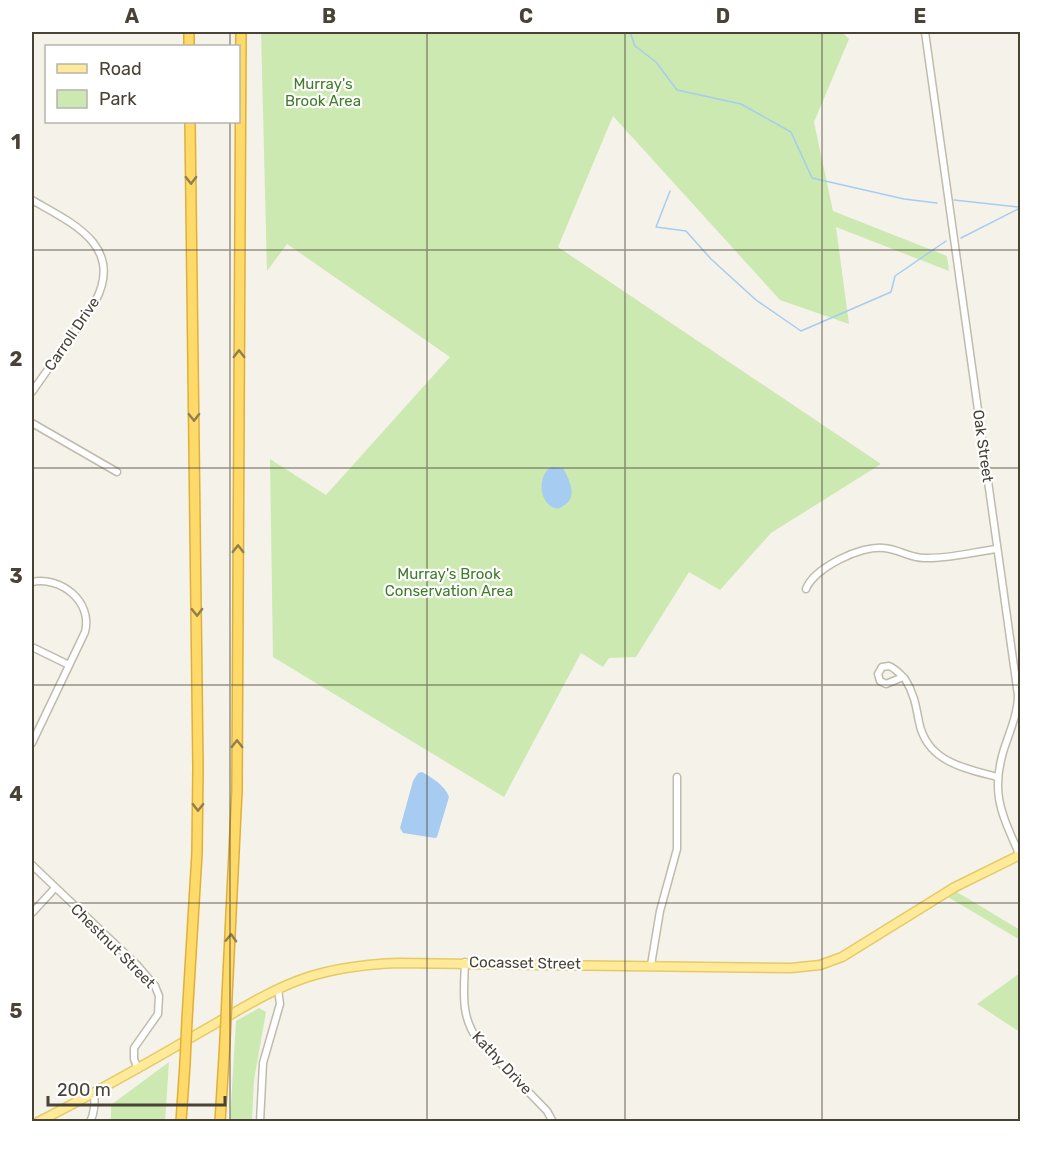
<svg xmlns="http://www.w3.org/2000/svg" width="1052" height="1153" viewBox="0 0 1052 1153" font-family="Rubik,sans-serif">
<rect width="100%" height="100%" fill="#f5f2e9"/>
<!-- green -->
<g fill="#cce9b2">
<polygon points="261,32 842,32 849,39 814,122 833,211 947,256 949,271 836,227 849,324 780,300 613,116 558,247 881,464 771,533 720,590 689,572 636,657 609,658 603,667 581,653 504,797 273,657 270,459 326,495 450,357 287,244 267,271"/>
<polygon points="957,892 1020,930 1020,940 948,897"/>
<polygon points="1020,973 1020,1032 977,1004"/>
<polygon points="259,1008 266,1012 254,1080 252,1121 230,1121 236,1021"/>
<polygon points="169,1062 165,1121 111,1121 111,1105"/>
</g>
<!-- water -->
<g fill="#a6ccf1">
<path d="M551,467L563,468C569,479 579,498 563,506C560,508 559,509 554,508C538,501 538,475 551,467Z"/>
<path d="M422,772C432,778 445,785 449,797L437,837L435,838L403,833L400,828L413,781L418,773Z"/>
</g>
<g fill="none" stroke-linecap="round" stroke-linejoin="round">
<!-- stream -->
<g stroke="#a6ccf1" stroke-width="1.5">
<polyline points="630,32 635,46 656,62 677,90 741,104 791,132 812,178 904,199 937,203"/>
<polyline points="670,191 656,227 686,231 711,259 756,300 801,331 891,292 895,276 946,241"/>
<polyline points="954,200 1019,207"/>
<polyline points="961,238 1020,208"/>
</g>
<defs>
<g id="minor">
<path d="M925,32L1018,695C1018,713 1010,731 1004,749C990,794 1002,814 1020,856"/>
<path d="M32,200C72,223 125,246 95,302L32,392"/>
<polyline points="32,423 117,472"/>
<path d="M32,582C60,576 93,601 85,632L32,743"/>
<path d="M806,589C814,568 861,545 884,548C898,549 910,558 924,558C948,559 973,552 997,549"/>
<polyline points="32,647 69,665"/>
<path d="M903,677L886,684L880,681L878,674L882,667L889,666C895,668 900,674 905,679C914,693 916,706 919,722C927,762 964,768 997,777"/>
<polyline points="32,865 137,965 155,986 159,996 158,1014 134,1048 134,1059 138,1069"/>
<polyline points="32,913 55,888"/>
<path d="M465,962C464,990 460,1017 478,1040L547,1111L553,1122"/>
<polyline points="651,965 660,911 677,849 677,777"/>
<path d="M90,1122C95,1112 95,1103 94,1092"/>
<polyline points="260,1122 263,1063 280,1004 278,989"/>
</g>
<path id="major" d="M38,1122C93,1094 146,1064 199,1033C233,1014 267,991 305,978C335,968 368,964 400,963L791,968L820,965L842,957L955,887L1020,855"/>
<g id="highway">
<polyline points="189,32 189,46"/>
<polyline points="227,997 237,790 241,32"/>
<polyline points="187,1020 197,853 198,768 190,122"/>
<polyline points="181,1122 185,1063"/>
<polyline points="220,1122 225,1040"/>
</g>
</defs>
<!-- minor casing -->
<use href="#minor" stroke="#c0bbac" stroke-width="9"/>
<!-- major casing -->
<use href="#major" stroke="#e5ca67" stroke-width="11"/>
<!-- highway casing -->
<use href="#highway" stroke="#dfb039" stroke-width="12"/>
<!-- minor -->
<use href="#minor" stroke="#fff" stroke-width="6"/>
<!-- major -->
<use href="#major" stroke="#feea99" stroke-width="8"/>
<!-- highway -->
<use href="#highway" stroke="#feda6b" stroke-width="9"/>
<defs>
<g id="highway-bridge">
<polyline points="225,1040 227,997"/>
<polyline points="185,1063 187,1020"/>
</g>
</defs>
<!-- highway-bridge casing -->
<use href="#highway-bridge" stroke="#dfb039" stroke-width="12" stroke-linecap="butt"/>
<!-- highway-bridge -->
<use href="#highway-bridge" stroke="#feda6b" stroke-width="9"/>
</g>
<!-- one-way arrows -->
<defs><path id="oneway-chevron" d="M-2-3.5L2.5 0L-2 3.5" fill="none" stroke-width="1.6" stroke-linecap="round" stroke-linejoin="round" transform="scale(1.5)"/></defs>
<g stroke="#917f4c">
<use href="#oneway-chevron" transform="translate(191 180) rotate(89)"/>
<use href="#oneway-chevron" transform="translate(239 354) rotate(-90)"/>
<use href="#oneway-chevron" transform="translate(194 417) rotate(89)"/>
<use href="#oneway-chevron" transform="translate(238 549) rotate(-90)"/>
<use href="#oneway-chevron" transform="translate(197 612) rotate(89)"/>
<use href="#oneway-chevron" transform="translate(237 744) rotate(-90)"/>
<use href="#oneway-chevron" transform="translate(198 807) rotate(91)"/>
<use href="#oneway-chevron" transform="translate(231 938) rotate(-87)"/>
</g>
<!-- grid -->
<path fill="none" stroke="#494337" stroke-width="1.5" stroke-opacity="0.55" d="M230,32V46M427,32V1122M625,32V1122M822,32V1122M230,122V1122M32,250H1020M32,468H1020M32,685H1020M32,903H1020"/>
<g text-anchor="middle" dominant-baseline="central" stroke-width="4.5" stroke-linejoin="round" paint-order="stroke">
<!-- park labels -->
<g font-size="15" fill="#417c29" stroke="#fff">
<text x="323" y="84">Murray's<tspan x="323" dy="17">Brook Area</tspan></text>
<text x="449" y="574">Murray's Brook<tspan x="449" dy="17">Conservation Area</tspan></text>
</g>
<!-- street labels -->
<g font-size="15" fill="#494337" stroke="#fff">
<text transform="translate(72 334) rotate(-56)">Carroll Drive</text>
<text transform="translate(983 446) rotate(82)">Oak Street</text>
<text transform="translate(113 946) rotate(45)">Chestnut Street</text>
<text transform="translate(525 963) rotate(1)">Cocasset Street</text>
<text transform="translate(502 1063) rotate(47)">Kathy Drive</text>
</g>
</g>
<!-- border -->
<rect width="1052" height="1153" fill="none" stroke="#ffffff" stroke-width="66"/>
<!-- legend -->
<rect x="45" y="45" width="195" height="78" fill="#ffffff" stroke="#b6b4af" stroke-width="1.5"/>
<rect x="57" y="64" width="30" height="9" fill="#feea99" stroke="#b6b4af" stroke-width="1.5"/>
<text x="99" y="75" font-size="18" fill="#494337">Road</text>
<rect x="57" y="90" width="30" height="18" fill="#cce9b2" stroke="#b6b4af" stroke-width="1.5"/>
<text x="99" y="105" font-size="18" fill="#494337">Park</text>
<!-- scale -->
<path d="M48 1096v9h177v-9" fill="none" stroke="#494337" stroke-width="3"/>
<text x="57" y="1096" font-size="18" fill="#494337" stroke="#ffffff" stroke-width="4.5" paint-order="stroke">200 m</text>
<rect x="33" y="33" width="986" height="1087" fill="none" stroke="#494337" stroke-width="2"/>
<g font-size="20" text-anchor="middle" font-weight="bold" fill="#494337">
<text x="132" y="23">A</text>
<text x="329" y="23">B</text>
<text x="526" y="23">C</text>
<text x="723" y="23">D</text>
<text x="920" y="23">E</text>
<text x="16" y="149">1</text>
<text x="16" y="366">2</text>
<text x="16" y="583">3</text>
<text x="16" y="801">4</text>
<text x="16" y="1018">5</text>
</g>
</svg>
